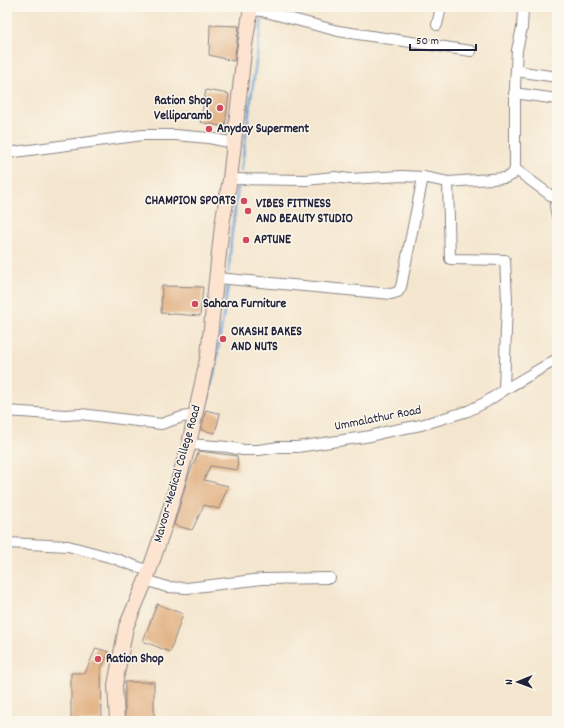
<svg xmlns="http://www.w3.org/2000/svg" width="564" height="728" viewBox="0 0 564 728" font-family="Dekko,sans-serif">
<rect width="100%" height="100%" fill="#fbf7ec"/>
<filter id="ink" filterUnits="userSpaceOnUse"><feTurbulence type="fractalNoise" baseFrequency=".025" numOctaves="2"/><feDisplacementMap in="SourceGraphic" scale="8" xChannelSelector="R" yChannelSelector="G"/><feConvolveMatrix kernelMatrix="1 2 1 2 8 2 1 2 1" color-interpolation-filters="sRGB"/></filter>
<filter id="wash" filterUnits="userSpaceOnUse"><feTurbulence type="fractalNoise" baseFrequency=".012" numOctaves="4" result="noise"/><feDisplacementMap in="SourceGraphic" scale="16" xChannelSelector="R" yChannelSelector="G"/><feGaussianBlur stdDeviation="0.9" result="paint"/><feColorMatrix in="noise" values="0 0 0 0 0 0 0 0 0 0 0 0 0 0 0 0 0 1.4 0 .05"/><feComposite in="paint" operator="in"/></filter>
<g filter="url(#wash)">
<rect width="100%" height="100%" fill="#f4e6ce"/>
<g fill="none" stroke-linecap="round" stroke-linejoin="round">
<!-- stream -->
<g stroke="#67a1d7" stroke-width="2.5">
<polyline points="241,171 262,19"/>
<polyline points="229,272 231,240 238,187"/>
<polyline points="206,403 214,375 228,286"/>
</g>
</g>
<g id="blocks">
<!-- building -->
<g fill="#e1b082">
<polygon points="210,25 239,26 234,61 209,55"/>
<polygon points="206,90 229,94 225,127 200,122"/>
<polygon points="162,286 203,287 200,316 161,313"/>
<polygon points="206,410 220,414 215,433 201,430"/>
<polygon points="199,451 237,456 238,470 210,466 204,480 228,486 219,509 204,505 192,530 174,525 188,477"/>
<polygon points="157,604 183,614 170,652 143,641"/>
<polygon points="96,648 109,652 101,669 102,721 71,721 71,673 85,673"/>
<rect x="125" y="682" width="29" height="39"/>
</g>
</g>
</g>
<g filter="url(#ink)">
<use href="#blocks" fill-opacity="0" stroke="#8b8484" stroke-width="1"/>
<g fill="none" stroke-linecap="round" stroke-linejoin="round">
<defs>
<g id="minor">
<polyline points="250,10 262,11 338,31 471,51"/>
<polyline points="437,25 441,7"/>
<polyline points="516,71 557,77"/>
<polyline points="514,93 557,99"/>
<polyline points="7,153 143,135 175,135 209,138 234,143"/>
<polyline points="515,169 557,200"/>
<polyline points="230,179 306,180 334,177 350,179 402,176 423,177 448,182 505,178 512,175 515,169 515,86 517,50 522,28 523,9"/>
<polyline points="448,182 450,259 505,260 507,300 504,390"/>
<polyline points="557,201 555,206 557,216"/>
<polyline points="217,278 391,294 398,292 401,287 423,177"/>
<polyline points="7,411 65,415 81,414 161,424 182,417 196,415"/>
<polyline points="189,444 228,447 243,450 259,450 279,447 297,447 371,436 385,432 421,425 468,411 486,402 504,390 557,359"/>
<polyline points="7,543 68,546 113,558 149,571"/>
<polyline points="146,580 167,587 187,588 262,579 330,578"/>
</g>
<polyline id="secondary" points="117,721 115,685 126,627 146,580 166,522 189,444 208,355 222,225 230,179 244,52 251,7"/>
</defs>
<!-- minor casing -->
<use href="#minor" stroke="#8b8484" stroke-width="12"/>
<!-- secondary casing -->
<use href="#secondary" stroke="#8b8484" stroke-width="16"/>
<!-- minor -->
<use href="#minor" stroke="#fff" stroke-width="10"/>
<!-- secondary -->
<use href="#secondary" stroke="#fde4d1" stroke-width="14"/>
</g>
</g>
<!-- markers -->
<g fill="#d1495b" stroke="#fbf7ec" stroke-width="1.5">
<circle cx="220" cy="108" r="4"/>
<circle cx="209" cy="129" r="4"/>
<circle cx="244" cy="201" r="4"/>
<circle cx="248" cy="211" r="4"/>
<circle cx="246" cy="240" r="4"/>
<circle cx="195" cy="304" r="4"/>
<circle cx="223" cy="339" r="4"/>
<circle cx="98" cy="659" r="4"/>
</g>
<g text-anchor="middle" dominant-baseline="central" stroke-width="3" stroke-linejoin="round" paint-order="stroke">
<!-- poi labels -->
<g font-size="13" font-weight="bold" fill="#22223b" stroke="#fbf7ec" text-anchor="start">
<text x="212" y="101" text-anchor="end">Ration Shop<tspan x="212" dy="15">Velliparamb</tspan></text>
<text x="217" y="129">Anyday Superment</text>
<text x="236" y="201" text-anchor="end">CHAMPION SPORTS</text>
<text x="256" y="204">VIBES FITTNESS<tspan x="256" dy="15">AND BEAUTY STUDIO</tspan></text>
<text x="254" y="240">APTUNE</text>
<text x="203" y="304">Sahara Furniture</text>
<text x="231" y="332">OKASHI BAKES<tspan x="231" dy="15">AND NUTS</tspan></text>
<text x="106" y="659">Ration Shop</text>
</g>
<!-- street labels -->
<g font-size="13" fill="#22223b" stroke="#fbf7ec">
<text transform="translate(378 419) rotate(-11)">Ummalathur Road</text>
<text transform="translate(178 474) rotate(-74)">Mavoor-Medical College Road</text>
</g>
</g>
<!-- margin -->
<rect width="564" height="728" fill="none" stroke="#fbf7ec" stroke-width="24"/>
<!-- north arrow -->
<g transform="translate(518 682) rotate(269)" stroke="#fbf7ec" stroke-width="3" paint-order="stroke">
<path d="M0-3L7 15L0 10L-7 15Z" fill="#22223b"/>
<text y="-6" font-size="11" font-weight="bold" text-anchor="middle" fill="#22223b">N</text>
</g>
<!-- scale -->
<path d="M410 44v6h66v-6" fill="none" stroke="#22223b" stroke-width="2"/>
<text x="416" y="44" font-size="12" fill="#22223b" stroke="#fbf7ec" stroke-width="3" paint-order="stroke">50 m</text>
</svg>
